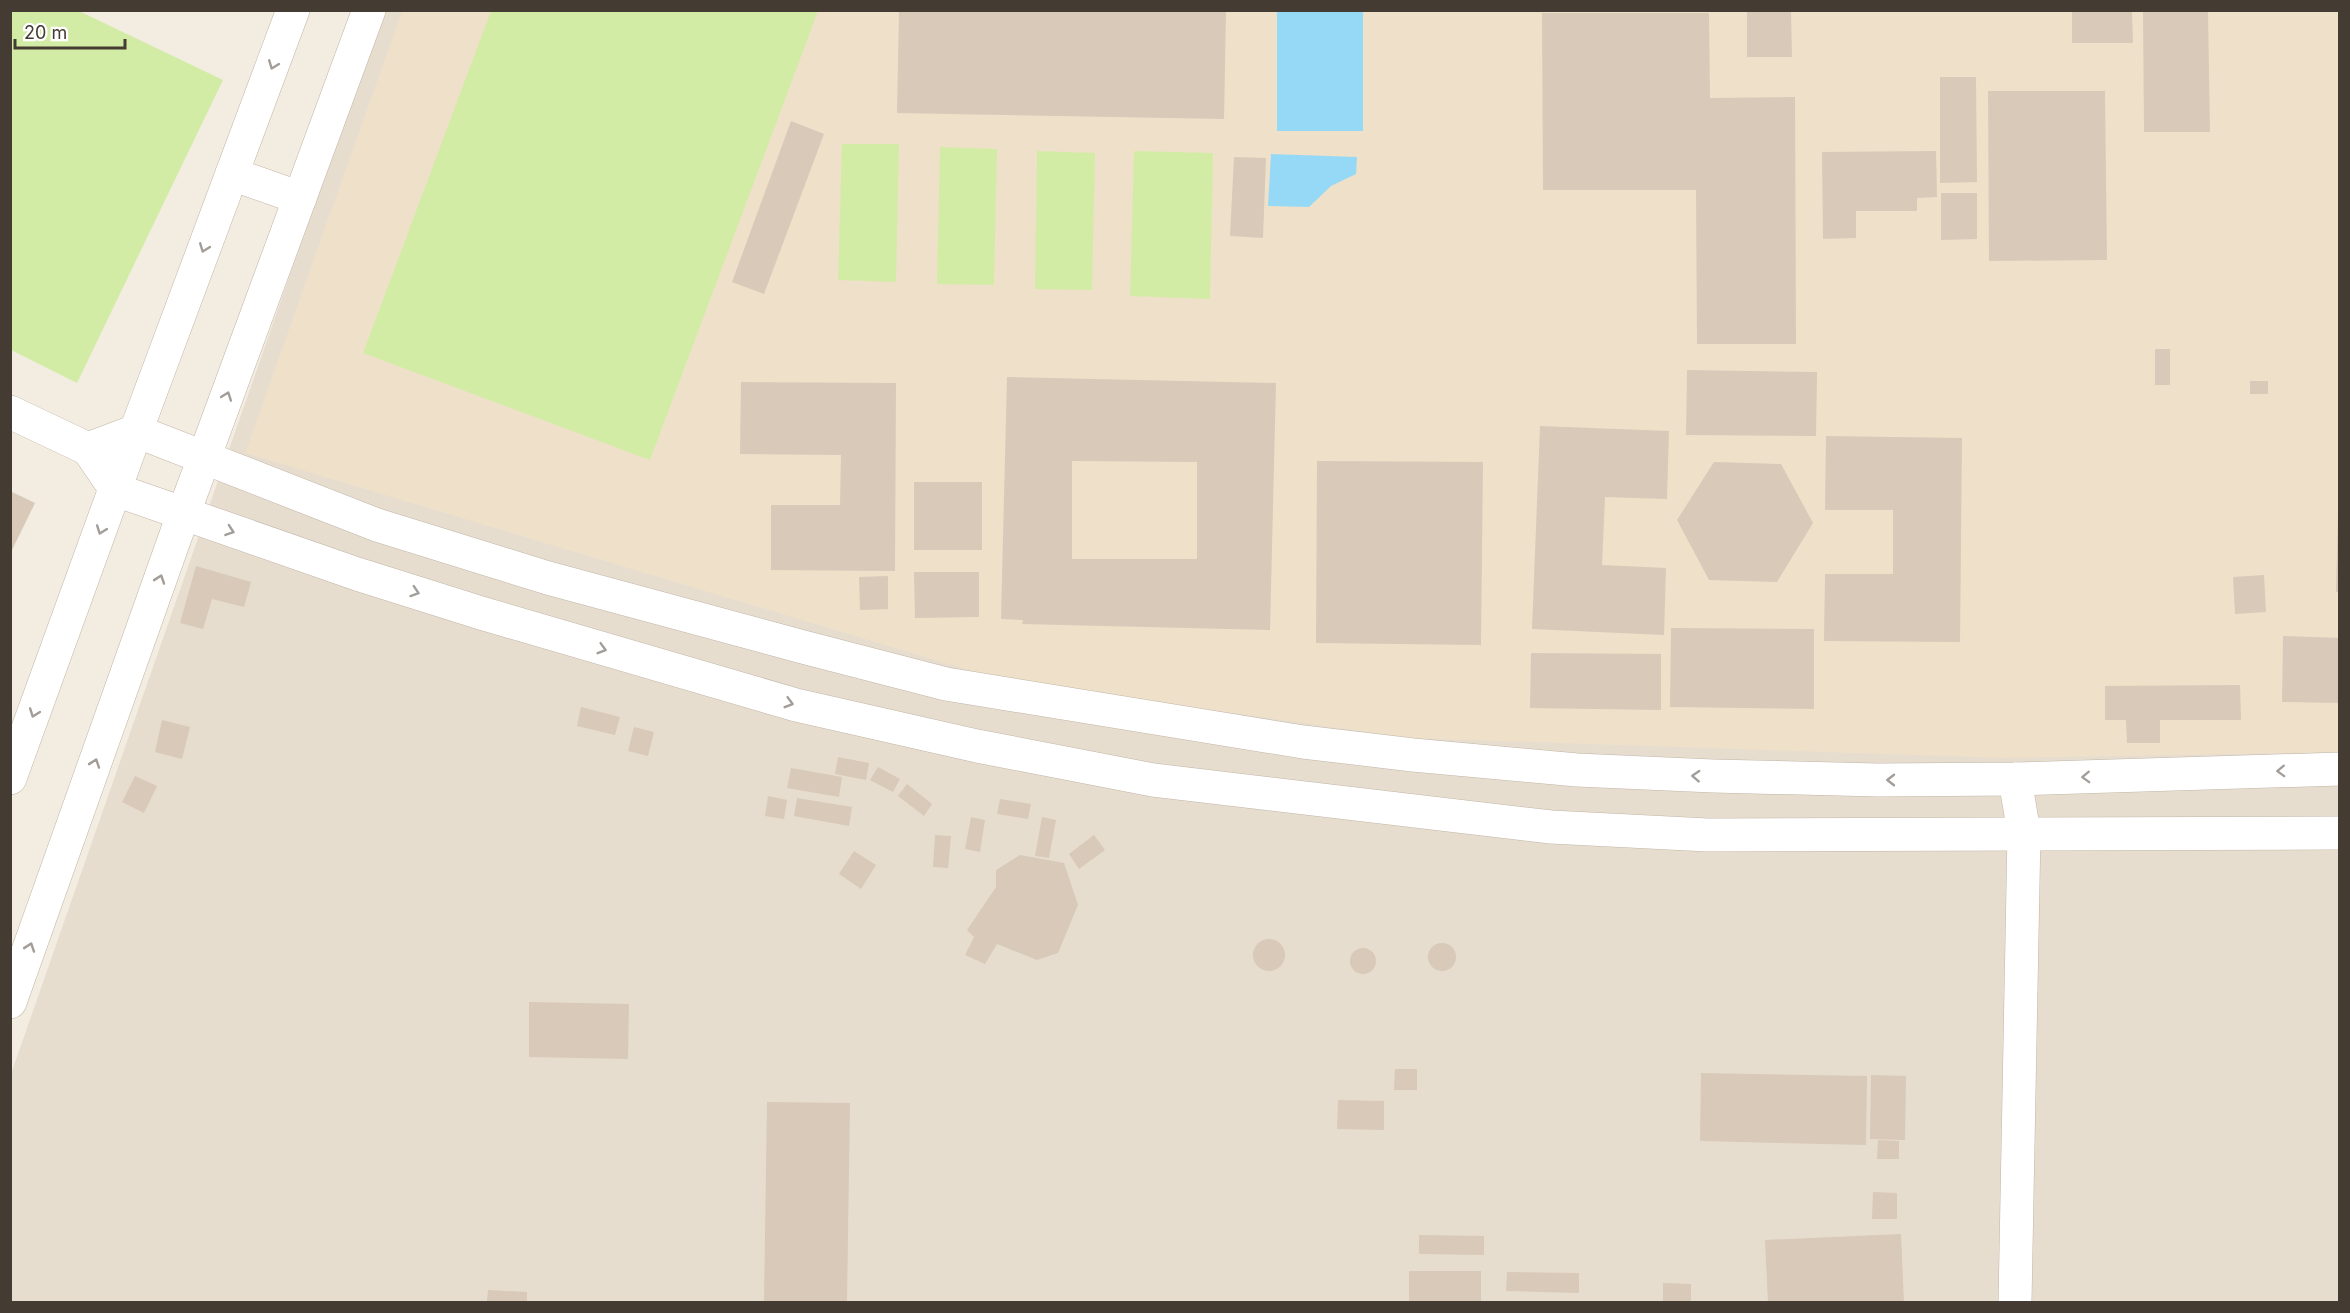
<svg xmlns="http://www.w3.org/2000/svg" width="2350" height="1313" viewBox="0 0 2350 1313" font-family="Inter,sans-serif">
<rect width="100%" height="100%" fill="#f3ece1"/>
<!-- residential -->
<polygon fill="#e7ddcf" points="382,11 2339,11 2339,1302 11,1302 11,1074"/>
<!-- education -->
<polygon fill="#eee0c9" points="402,11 2339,11 2339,752 2004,758 1411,738 1005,681 245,453"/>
<!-- green -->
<g fill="#d3eca5">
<polygon points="10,11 79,11 223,80 77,383 11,350"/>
<polygon points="491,11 818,11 650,460 363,353"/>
<polygon points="842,144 899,144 896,282 838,280"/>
<polygon points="940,147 997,149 994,285 937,284"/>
<polygon points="1037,151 1095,153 1092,290 1035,289"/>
<polygon points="1134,151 1213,153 1210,299 1130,296"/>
</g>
<!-- water -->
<g fill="#96d9f7">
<rect x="1277" y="11" width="86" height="120"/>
<polygon points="1271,154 1357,157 1356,174 1331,186 1309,207 1268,206"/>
</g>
<!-- building -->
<g fill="#d8c9b9" fill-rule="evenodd">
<polygon points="899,10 1226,12 1224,119 897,113"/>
<polygon points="1747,10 1791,10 1792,57 1747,57"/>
<polygon points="2072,10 2132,10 2133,43 2072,43"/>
<polygon points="2143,10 2208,10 2210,132 2144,132"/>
<polygon points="1542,13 1709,13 1710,98 1795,97 1796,344 1697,344 1696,190 1543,190"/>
<polygon points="1940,77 1976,77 1977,182 1940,183"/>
<polygon points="1988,91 2105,91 2107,260 1989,261"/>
<polygon points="791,121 824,134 764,294 732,282"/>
<polygon points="1936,151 1937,197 1917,198 1917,211 1856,211 1856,238 1823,239 1822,152"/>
<polygon points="1234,157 1266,158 1263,238 1230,236"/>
<polygon points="1941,193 1977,193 1977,239 1941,240"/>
<rect x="2155" y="349" width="15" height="36"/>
<polygon points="1687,370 1817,372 1816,436 1686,435"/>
<path d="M1007,377L1276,383L1270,630L1022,624L1023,620L1001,619ZM1072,461L1197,462V559H1072Z"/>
<rect x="2250" y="381" width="18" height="13"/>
<polygon points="741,382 896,383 895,571 771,570 771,505 840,505 841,455 740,454"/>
<polygon points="1540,426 1669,431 1667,499 1605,497 1602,565 1666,568 1664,635 1532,629"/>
<polygon points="1826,436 1962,438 1960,642 1824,641 1825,574 1893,574 1893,510 1825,510"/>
<polygon points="1317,461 1483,462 1481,645 1316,643"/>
<polygon points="1714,462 1781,464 1813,523 1777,582 1709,580 1677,520"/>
<rect x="914" y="482" width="68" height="68"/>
<polygon points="10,491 35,503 10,554"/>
<polygon points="2338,514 2340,514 2340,592 2336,592"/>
<polygon points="196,566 251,582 244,607 212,599 203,629 180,623"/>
<polygon points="914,572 979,572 979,617 915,618"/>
<polygon points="2264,575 2266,612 2235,614 2233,577"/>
<polygon points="888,576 888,609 860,610 859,577"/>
<polygon points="1671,628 1814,629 1814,709 1670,707"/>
<polygon points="2283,636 2340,638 2340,703 2282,702"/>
<polygon points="1531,653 1661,654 1661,710 1530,708"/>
<polygon points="2240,685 2241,720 2160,720 2160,743 2127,743 2126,720 2105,720 2105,686"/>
<polygon points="581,707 620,717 615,735 577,726"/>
<polygon points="162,720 190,727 182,759 155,752"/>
<polygon points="634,727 654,732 648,756 628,751"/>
<polygon points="838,757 869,763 866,780 835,774"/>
<polygon points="878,767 900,779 893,792 870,780"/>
<polygon points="791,768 842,777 839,797 787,788"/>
<polygon points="135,776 157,786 144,813 122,802"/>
<polygon points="907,784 932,804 924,816 898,796"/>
<polygon points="768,796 787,800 784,819 765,816"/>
<polygon points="797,798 852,807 849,826 794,816"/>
<polygon points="1000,799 1031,804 1028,819 997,814"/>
<polygon points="971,817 985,820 980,852 965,849"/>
<polygon points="1042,817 1056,820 1049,858 1035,856"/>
<polygon points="935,835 951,836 948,868 933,867"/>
<polygon points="1094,835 1105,850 1079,869 1069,854"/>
<polygon points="854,851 876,865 861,889 839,874"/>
<polygon points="1020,855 1064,863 1078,905 1058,953 1037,960 997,944 985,964 965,955 974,937 967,930 996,887 996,870"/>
<circle cx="1269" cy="955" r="16"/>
<circle cx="1442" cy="957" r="14"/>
<circle cx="1363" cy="961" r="13"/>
<polygon points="529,1002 629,1004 628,1059 529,1057"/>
<polygon points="1395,1069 1417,1069 1417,1090 1394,1090"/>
<polygon points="1701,1073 1867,1076 1866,1145 1700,1141"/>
<polygon points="1871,1075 1906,1076 1905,1140 1870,1139"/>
<polygon points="1338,1100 1384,1101 1384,1130 1337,1129"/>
<polygon points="767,1102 850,1103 847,1302 764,1302"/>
<polygon points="1878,1140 1899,1141 1899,1159 1877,1159"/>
<polygon points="1873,1192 1897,1193 1897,1219 1872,1219"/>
<polygon points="1901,1234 1904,1302 1768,1302 1765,1240"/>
<polygon points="1419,1235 1484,1236 1484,1255 1419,1254"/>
<rect x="1409" y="1271" width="72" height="31"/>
<polygon points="1507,1272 1579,1273 1579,1293 1506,1291"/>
<polygon points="1663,1283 1691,1284 1691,1302 1663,1302"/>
<polygon points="488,1290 527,1292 527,1302 487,1301"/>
</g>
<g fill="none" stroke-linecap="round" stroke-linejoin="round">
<defs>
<g id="minor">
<polyline points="232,174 300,198"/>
<polyline points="10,412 88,449 116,490 357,574 481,613 796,705 977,746 1153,780 1551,827 1708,835 2340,833"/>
<polyline points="88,449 136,431 377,525 548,578 803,647 946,684 1303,742 1413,755 1577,770 1713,776 1878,780 2015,779 2340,769"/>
<polyline points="10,778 136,431 293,10"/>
<polyline points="2015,779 2024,833 2015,1302"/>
<polyline points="10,1002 183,515 369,10"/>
</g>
</defs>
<!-- minor casing -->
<use href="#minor" stroke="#c1b5a6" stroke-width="34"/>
<!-- minor -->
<use href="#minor" stroke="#fff" stroke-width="33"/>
</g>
<!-- one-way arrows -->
<defs><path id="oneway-chevron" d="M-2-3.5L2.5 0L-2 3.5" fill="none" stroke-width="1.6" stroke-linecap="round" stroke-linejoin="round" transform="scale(1.5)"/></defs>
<g stroke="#a29d98">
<use href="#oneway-chevron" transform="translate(273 65) rotate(111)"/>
<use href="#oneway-chevron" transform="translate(204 248) rotate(111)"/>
<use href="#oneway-chevron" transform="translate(227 396) rotate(-70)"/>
<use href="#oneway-chevron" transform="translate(101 530) rotate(110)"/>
<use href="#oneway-chevron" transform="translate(230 531) rotate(19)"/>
<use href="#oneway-chevron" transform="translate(160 579) rotate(-71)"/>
<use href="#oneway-chevron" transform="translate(415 592) rotate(18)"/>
<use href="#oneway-chevron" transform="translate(602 649) rotate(16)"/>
<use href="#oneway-chevron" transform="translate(789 703) rotate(16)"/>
<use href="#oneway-chevron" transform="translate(34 713) rotate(110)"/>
<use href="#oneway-chevron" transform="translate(95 763) rotate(-71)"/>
<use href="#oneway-chevron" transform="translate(2281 771) rotate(178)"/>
<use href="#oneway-chevron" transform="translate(1696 776) rotate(-177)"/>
<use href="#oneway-chevron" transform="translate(2086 777) rotate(178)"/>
<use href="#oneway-chevron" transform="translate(1891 780) rotate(180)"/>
<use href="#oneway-chevron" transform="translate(30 947) rotate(-71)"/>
</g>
<!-- border -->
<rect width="2350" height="1313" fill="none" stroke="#443b32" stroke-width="24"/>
<!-- scale -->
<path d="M15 39v9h110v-9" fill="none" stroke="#443b32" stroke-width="3"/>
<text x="24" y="39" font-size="18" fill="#443b32" stroke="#ffffff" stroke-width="4.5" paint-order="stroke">20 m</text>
</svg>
